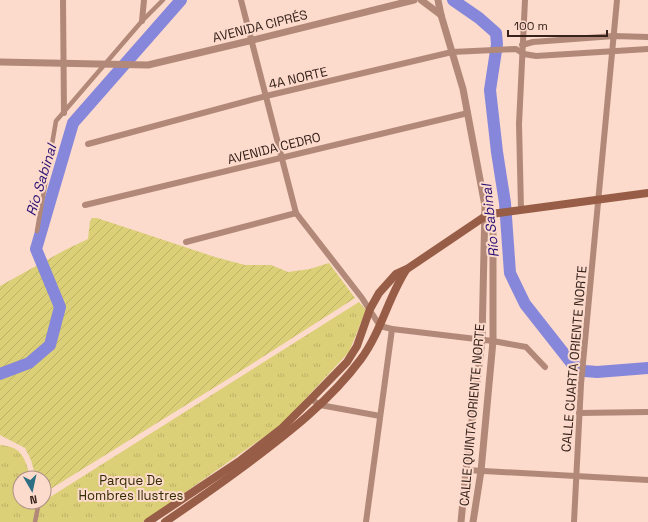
<svg xmlns="http://www.w3.org/2000/svg" width="648" height="522" viewBox="0 0 648 522" font-family="'Space Grotesk',sans-serif">
<defs>
<pattern id="grass-tufts" width="24" height="20" patternUnits="userSpaceOnUse"><rect width="24" height="20" fill="#dbcf77"/><path d="M3 7l-1-3M5 7V3M7 7l1-3M15 17l-1-3M17 17v-4M19 17l1-3" fill="none" stroke="#bdb166"/></pattern>
<pattern id="garden-furrows" width="10" height="10" patternUnits="userSpaceOnUse"><rect width="10" height="10" fill="#dbcf77"/><path d="M-1 1l2-2M0 10L10 0M9 11l2-2" fill="none" stroke="#bdb166"/></pattern>
</defs>
<rect width="100%" height="100%" fill="#fcdacc"/>
<!-- grass -->
<path fill="url(#grass-tufts)" d="M359,302L366,310L349,352L281,425L143,522H0V445C24,447 24,459 31,478H20V502H35L36,506Z"/>
<!-- garden -->
<polygon fill="url(#garden-furrows)" points="92,218 97,218 215,257 245,265 271,265 288,272 310,269 329,263 355,298 228,379 44,493 44,478 36,478 31,460 25,448 0,435 0,286 65,250 88,239 90,221"/>
<g fill="none" stroke-linecap="round" stroke-linejoin="round">
<!-- river -->
<g stroke="#8687db" stroke-width="12">
<polyline points="453,0 479,18 496,33 497,44 490,90 497,152 505,203 510,273 525,304 573,365 585,371 597,372 648,368"/>
<polyline points="0,374 29,363 50,345 60,307 36,249 73,123 181,0"/>
</g>
<!-- pedestrian -->
<g stroke="#b28979" stroke-width="4.5">
<polyline points="37,231 56,121 142,21 163,0"/>
<polyline points="35,522 39,502"/>
</g>
<!-- minor -->
<g stroke="#b28979" stroke-width="6">
<polyline points="63,0 64,113"/>
<polyline points="241,0 296,213 362,298 380,326 392,329 493,341 526,347 545,367"/>
<polyline points="142,21 144,0"/>
<polyline points="522,45 533,42 614,36 648,37"/>
<polyline points="88,144 266,96 452,52 516,49 524,54 536,56 648,49"/>
<polyline points="85,205 468,113"/>
<polyline points="521,209 519,124 525,0"/>
<polyline points="186,242 296,213"/>
<polyline points="311,399 320,405 380,416"/>
<polyline points="579,413 648,412"/>
<polyline points="466,470 648,480"/>
<polyline points="366,522 392,329"/>
<polyline points="574,522 581,384 617,0"/>
</g>
<!-- tertiary -->
<g stroke="#b28979" stroke-width="7">
<polyline points="421,0 441,15"/>
<polyline points="438,0 441,15 463,89 485,206 482,340 466,470 461,522"/>
<polyline points="0,62 148,65 253,40 414,0"/>
<polyline points="473,522 481,471 493,341 493,232 491,214 488,211"/>
</g>
<!-- secondary -->
<g stroke="#985d46" stroke-width="8">
<polyline points="148,522 241,460 281,429 311,399 347,362 357,346 370,309 379,293 396,274 407,269 484,217 491,214 648,193"/>
<path d="M165,522C193,503 220,484 247,464C288,433 330,401 361,359C381,332 388,298 406,270"/>
</g>
</g>
<g text-anchor="middle" dominant-baseline="central" stroke-width="4" stroke-linejoin="round" paint-order="stroke">
<!-- street labels -->
<g font-size="13" fill="#36221a" stroke="#fcdacc">
<text transform="translate(260 26) rotate(-14)">AVENIDA CIPRÉS</text>
<text transform="translate(298 78) rotate(-13)">4A NORTE</text>
<text transform="translate(274 148) rotate(-14)">AVENIDA CEDRO</text>
<text transform="translate(574 359) rotate(-85)">CALLE CUARTA ORIENTE NORTE</text>
<text transform="translate(472 415) rotate(-85)">CALLE QUINTA ORIENTE NORTE</text>
</g>
<!-- park labels -->
<g font-size="13" fill="#312c00" stroke="#fcdacc">
<text x="131" y="480">Parque De<tspan x="131" dy="15">Hombres Ilustres</tspan></text>
</g>
<!-- water labels -->
<g font-size="14" font-style="italic" fill="#281175" stroke="#fcdacc">
<text transform="translate(41 180) rotate(-73)">Río Sabinal</text>
<text transform="translate(490 221) rotate(-96)">Río Sabinal</text>
</g>
</g>
<!-- north arrow -->
<g transform="translate(32 490) rotate(171)"><circle r="19" fill="#fcdacc" stroke="#ad9085"/>
<path d="M0-3L7 15L0 10L-7 15Z" fill="#2f6f83"/>
<text y="-6" font-size="11" font-weight="bold" text-anchor="middle" fill="#36221a">N</text>
</g>
<!-- scale -->
<path d="M508 30v6h99v-6" fill="none" stroke="#36221a" stroke-width="2"/>
<text x="514" y="30" font-size="12" fill="#36221a" stroke="#fcdacc" stroke-width="3" paint-order="stroke">100 m</text>
</svg>
